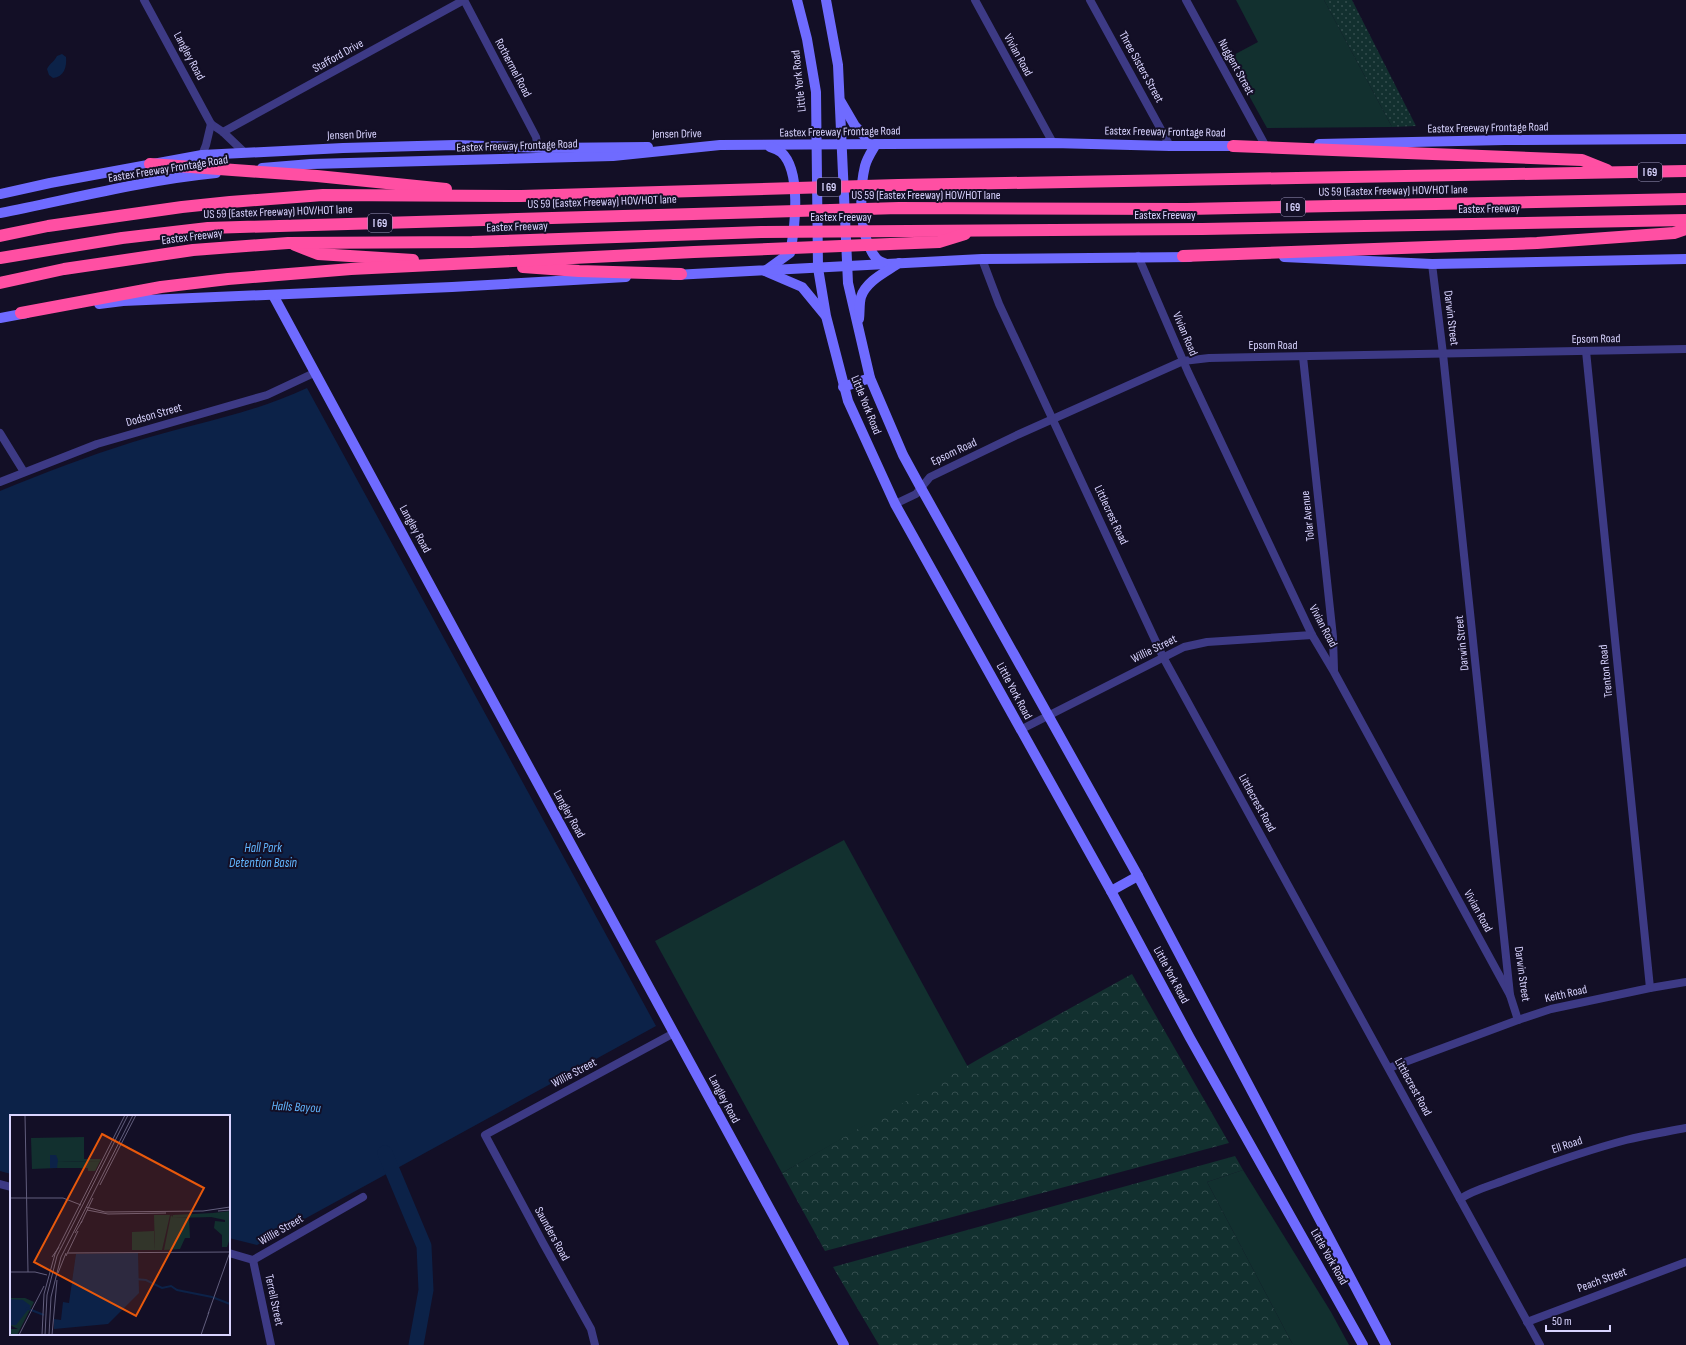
<svg xmlns="http://www.w3.org/2000/svg" width="1686" height="1345" viewBox="0 0 1686 1345" font-family="'Sofia Sans Condensed',sans-serif">
<defs>
<pattern id="forest-crowns" width="20" height="18" patternUnits="userSpaceOnUse"><rect width="20" height="18" fill="#12302f"/><path d="M2 6a3 3 0 1 1 6 0M12 15a3 3 0 1 1 6 0" fill="none" stroke="#344d4e"/></pattern>
<pattern id="park-dots" width="8" height="8" patternUnits="userSpaceOnUse"><rect width="8" height="8" fill="#12302f"/><path d="M2 2h.1M6 6h.1" fill="none" stroke="#344d4e" stroke-width="1.8" stroke-linecap="round"/></pattern>
</defs>
<rect width="100%" height="100%" fill="#130f26"/>
<!-- grass -->
<g fill="#12302f">
<polygon points="1236,0 1324,0 1392,127 1267,128 1228,58 1258,42"/>
<polygon points="844,840 968,1067 782,1173 655,941"/>
<polygon points="1243,1170 1331,1312 1349,1345 1293,1345 1207,1182"/>
</g>
<!-- forest -->
<g fill="url(#forest-crowns)">
<polygon points="1132,974 1229,1143 825,1251 782,1173 991,1052"/>
<polygon points="1235,1156 1243,1170 1207,1182 1293,1345 879,1345 833,1267"/>
</g>
<!-- park -->
<polygon fill="url(#park-dots)" points="1324,0 1352,0 1416,126 1392,127"/>
<!-- water -->
<g fill="#0c2248">
<path d="M62,54L66,57C67,67 64,77 53,78L49,75L47,69C50,63 54,62 57,56Z"/>
<path d="M307,388L656,1026L257,1245L229,1238V1116H11V1174L0,1171V491C44,473 88,456 133,442C191,424 252,414 307,388Z"/>
</g>
<g fill="none" stroke-linecap="round" stroke-linejoin="round">
<!-- river -->
<polyline stroke="#0c2248" stroke-width="15" points="385,1153 424,1246 426,1290 416,1345"/>
<!-- street -->
<g stroke="#3d3a85" stroke-width="8">
<polyline points="144,0 211,124 223,132 245,153"/>
<polyline points="464,0 536,137 538,148"/>
<polyline points="975,0 1053,143"/>
<polyline points="1090,0 1170,146"/>
<polyline points="1186,0 1265,145"/>
<polyline points="223,132 464,0"/>
<polyline points="202,155 206,145 211,124"/>
<polyline points="1138,256 1188,372 1312,635 1334,672 1510,995"/>
<polyline points="982,259 999,304 1163,657 1540,1345"/>
<polyline points="1432,264 1443,354 1510,995 1518,1020"/>
<polyline points="1586,351 1650,988"/>
<polyline points="1303,357 1333,637 1334,670"/>
<polyline points="0,433 24,472"/>
<polyline points="0,482 97,444 267,395 314,373"/>
<polyline points="895,504 916,494 930,477 1017,435 1183,361 1209,358 1686,349"/>
<polyline points="1020,730 1184,647 1207,642 1312,635"/>
<polyline points="1389,1068 1518,1020 1551,1009 1650,988 1686,982"/>
<polyline points="0,1184 11,1187"/>
<path d="M1460,1199C1473,1190 1490,1186 1505,1180C1545,1165 1585,1151 1626,1140C1646,1135 1666,1132 1686,1128"/>
<polyline points="229,1253 253,1260 363,1197"/>
<polyline points="253,1260 271,1345"/>
<polyline points="1527,1322 1686,1262"/>
<polyline points="595,1345 591,1329 543,1243 485,1135 674,1033"/>
</g>
<!-- secondary -->
<g stroke="#6f6bff" stroke-width="10">
<polyline points="797,0 807,39 816,92 818,268 826,316 848,401 895,504 1111,891 1190,1038 1363,1345"/>
<polyline points="826,0 838,65 848,283 870,378 903,455 921,488 1138,876 1386,1345"/>
<polyline points="841,102 855,126 871,143"/>
<path d="M876,144C872,151 867,158 865,166C859,191 859,238 876,258C878,261 882,262 886,264"/>
<polyline points="1319,144 1505,140 1686,139"/>
<polyline points="262,168 311,164 613,156 720,145 1053,143 1170,146 1241,146"/>
<polyline points="0,194 50,183 202,155 343,148 455,145 545,148 648,147"/>
<path d="M0,213C71,199 145,180 216,173"/>
<polyline points="1284,257 1432,264 1686,259"/>
<path d="M765,271L790,253C795,228 802,171 781,152C778,150 773,148 770,147"/>
<polyline points="767,272 802,287 825,315"/>
<polyline points="674,275 982,259 1190,257"/>
<polyline points="273,295 477,672 844,1345"/>
<polyline points="99,304 123,301 452,287 626,277"/>
<polyline points="0,318 27,313"/>
<path d="M859,319C860,312 859,304 861,297C866,281 886,272 899,263"/>
<polyline points="843,387 870,378"/>
<polyline points="1111,891 1138,876"/>
</g>
<!-- highway -->
<g stroke="#ff4fa3" stroke-width="12">
<polyline points="1233,146 1582,160 1607,170"/>
<polyline points="150,164 317,176 446,189"/>
<polyline points="0,236 48,226 182,207 230,202 323,195 521,196 898,185 1686,171"/>
<polyline points="295,245 318,254 413,260"/>
<polyline points="1183,256 1537,243 1674,233 1686,229"/>
<polyline points="0,258 122,238 208,228 899,208 1187,209 1686,199"/>
<polyline points="523,267 579,271 681,274"/>
<polyline points="0,283 64,269 193,250 288,243 472,242 761,232 1202,229 1686,220"/>
<polyline points="21,313 161,287 228,279 351,269 694,252 939,242 965,234"/>
</g>
</g>
<g text-anchor="middle" dominant-baseline="central" stroke-width="4" stroke-linejoin="round" paint-order="stroke">
<!-- shield labels -->
<g fill="#130f26" stroke="#9e99be" stroke-width="1">
<rect x="1638" y="163" width="24" height="18" rx="3"/>
<rect x="817" y="178" width="24" height="18" rx="3"/>
<rect x="1281" y="198" width="24" height="18" rx="3"/>
<rect x="368" y="214" width="24" height="18" rx="3"/>
</g>
<g font-size="11" font-weight="bold" fill="#d9d4ff">
<text x="1650" y="172">I 69</text>
<text x="829" y="187">I 69</text>
<text x="1293" y="207">I 69</text>
<text x="380" y="223">I 69</text>
</g>
<!-- street labels -->
<g font-size="12" fill="#d9d4ff" stroke="#130f26">
<text transform="translate(1018 55) rotate(61)">Vivian Road</text>
<text transform="translate(189 56) rotate(62)">Langley Road</text>
<text transform="translate(338 56) rotate(-29)">Stafford Drive</text>
<text transform="translate(1141 67) rotate(61)">Three Sisters Street</text>
<text transform="translate(1236 67) rotate(61)">Nuggent Street</text>
<text transform="translate(513 68) rotate(62)">Rothermel Road</text>
<text transform="translate(799 81) rotate(-96)">Little York Road</text>
<text transform="translate(1488 128) rotate(-1)">Eastex Freeway Frontage Road</text>
<text transform="translate(840 132) rotate(-1)">Eastex Freeway Frontage Road</text>
<text transform="translate(1165 132) rotate(1)">Eastex Freeway Frontage Road</text>
<text transform="translate(677 134) rotate(-1)">Jensen Drive</text>
<text transform="translate(352 135) rotate(-2)">Jensen Drive</text>
<text transform="translate(517 146) rotate(-2)">Eastex Freeway Frontage Road</text>
<text transform="translate(168 169) rotate(-9)">Eastex Freeway Frontage Road</text>
<text transform="translate(1393 191) rotate(-1)">US 59 (Eastex Freeway) HOV/HOT lane</text>
<text x="926" y="195">US 59 (Eastex Freeway) HOV/HOT lane</text>
<text transform="translate(602 202) rotate(-2)">US 59 (Eastex Freeway) HOV/HOT lane</text>
<text transform="translate(1489 209) rotate(-1)">Eastex Freeway</text>
<text transform="translate(278 212) rotate(-2)">US 59 (Eastex Freeway) HOV/HOT lane</text>
<text x="1165" y="215">Eastex Freeway</text>
<text x="841" y="217">Eastex Freeway</text>
<text transform="translate(517 227) rotate(-2)">Eastex Freeway</text>
<text transform="translate(192 237) rotate(-7)">Eastex Freeway</text>
<text transform="translate(1451 318) rotate(83)">Darwin Street</text>
<text transform="translate(1185 334) rotate(67)">Vivian Road</text>
<text transform="translate(1596 339) rotate(-1)">Epsom Road</text>
<text x="1273" y="345">Epsom Road</text>
<text transform="translate(866 405) rotate(68)">Little York Road</text>
<text transform="translate(154 415) rotate(-16)">Dodson Street</text>
<text transform="translate(954 452) rotate(-25)">Epsom Road</text>
<text transform="translate(1111 515) rotate(65)">Littlecrest Road</text>
<text transform="translate(1308 516) rotate(-96)">Tolar Avenue</text>
<text transform="translate(415 529) rotate(61)">Langley Road</text>
<text transform="translate(1323 626) rotate(62)">Vivian Road</text>
<text transform="translate(1462 643) rotate(-96)">Darwin Street</text>
<text transform="translate(1154 649) rotate(-26)">Willie Street</text>
<text transform="translate(1606 671) rotate(-96)">Trenton Road</text>
<text transform="translate(1014 691) rotate(62)">Little York Road</text>
<text transform="translate(1257 803) rotate(61)">Littlecrest Road</text>
<text transform="translate(569 814) rotate(61)">Langley Road</text>
<text transform="translate(1478 911) rotate(61)">Vivian Road</text>
<text transform="translate(1522 974) rotate(82)">Darwin Street</text>
<text transform="translate(1171 975) rotate(62)">Little York Road</text>
<text transform="translate(1566 994) rotate(-13)">Keith Road</text>
<text transform="translate(574 1073) rotate(-28)">Willie Street</text>
<text transform="translate(1413 1087) rotate(61)">Littlecrest Road</text>
<text transform="translate(724 1099) rotate(62)">Langley Road</text>
<text transform="translate(1567 1145) rotate(-18)">Ell Road</text>
<text transform="translate(281 1230) rotate(-30)">Willie Street</text>
<text transform="translate(552 1234) rotate(61)">Saunders Road</text>
<text transform="translate(1329 1257) rotate(60)">Little York Road</text>
<text transform="translate(1602 1280) rotate(-20)">Peach Street</text>
<text transform="translate(274 1300) rotate(78)">Terrell Street</text>
</g>
<!-- water labels -->
<g font-size="13" font-style="italic" fill="#62b6ff" stroke="#130f26">
<text x="263" y="848">Hall Park<tspan x="263" dy="15">Detention Basin</tspan></text>
<text transform="translate(296 1107) rotate(3)">Halls Bayou</text>
</g>
</g>
<!-- overview -->
<g transform="translate(10 1115)">
<rect width="220" height="220" fill="#130f26"/>
<path d="M90,46L85,56H78V53H47L46,47ZM203,98V102L162,103L163,100ZM144,116L145,135H122V117ZM0,183H15L24,187L7,220H0V214H8L0,210Z" fill="#12302f"/>
<path d="M220,96V123L217,132H212V120L204,113L205,106L215,107V105L201,102L203,98ZM144,100H160L152,135H145ZM161,100L163,103H179L180,123H175L170,134L154,135Z" fill="#12302f"/>
<path d="M74,22V44H91L90,46L47,47V53L22,54L21,23Z" fill="#12302f"/>
<path d="M40,40H46L48,45L47,53H40ZM128,138L129,178L98,209L44,214V204L51,205L53,187L59,188L66,139ZM0,184L13,185L21,191L6,210H0Z" fill="#0c2248"/>
<path fill="none" stroke="#0c2248" stroke-width="2" d="M125,164L136,165L152,173L161,171L167,175L202,182L220,189M16,193L34,200"/>
<path fill="none" stroke="#625e7d" stroke-width="1" d="M15,0L18,157M90,70L126,0M0,83H53L71,90M76,92L95,97L193,96L220,92M77,95L98,99L156,98M208,96L220,95M71,108L83,83M65,118L72,106M58,138L220,137M56,141L68,116M42,142L49,132M0,157H25L37,160M48,158L56,138M198,199L220,137M9,220L34,171M32,220L34,179L45,139L115,0M35,220L37,180L47,141L118,0M39,220L41,182L51,142L123,0M42,220L47,165M191,220L199,197"/>
<path fill="#e8590c" fill-opacity="0.15" stroke="#e8590c" stroke-width="2" d="M92,19L194,73L126,201L24,147Z"/>
<rect width="220" height="220" fill="none" stroke="#d9d4ff" stroke-width="2"/>
</g>
<!-- scale -->
<path d="M1546 1325v6h64v-6" fill="none" stroke="#d9d4ff" stroke-width="2"/>
<text x="1552" y="1325" font-size="12" fill="#d9d4ff" stroke="#130f26" stroke-width="3" paint-order="stroke">50 m</text>
</svg>
